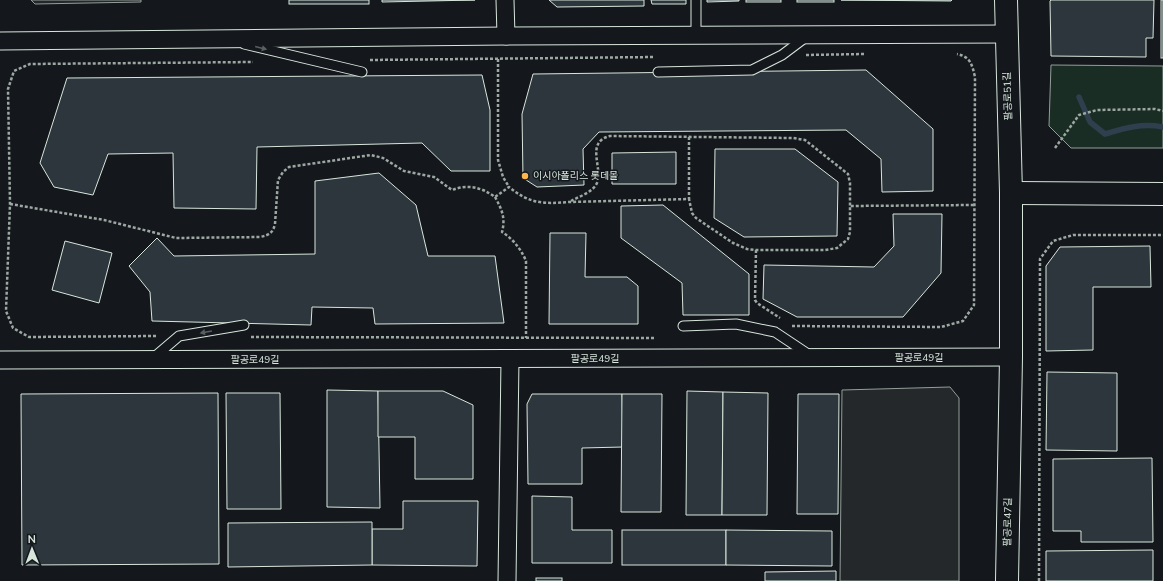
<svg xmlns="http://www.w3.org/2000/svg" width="1163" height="581" viewBox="0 0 1163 581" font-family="'Nunito Sans','Noto Sans KR',sans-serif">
<rect width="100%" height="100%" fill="#14181c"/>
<!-- green -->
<polygon fill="#1a2d24" stroke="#939e99" points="1051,65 1163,66 1163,148 1071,148 1049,126"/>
<!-- parking -->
<g fill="#24282b" stroke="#939e99">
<polygon points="31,0 141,0 141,2 35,4"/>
<polygon points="950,387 959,398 959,581 840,581 842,390"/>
</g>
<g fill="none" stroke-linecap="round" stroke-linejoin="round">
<!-- stream -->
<path stroke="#2f3f4d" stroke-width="5.5" d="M1079,97L1090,122L1105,134C1125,128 1142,123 1163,127"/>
</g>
<!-- building -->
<g fill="#2c363c" stroke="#d8e6dc">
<rect x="289" y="0" width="80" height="4"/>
<polygon points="382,0 475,0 382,2"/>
<polygon points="549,0 644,0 644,6 557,7"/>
<polygon points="651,0 686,0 686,4 652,4"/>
<polygon points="707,0 739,0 739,1 707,2"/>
<rect x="746" y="0" width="35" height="2"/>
<rect x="797" y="0" width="37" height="2"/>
<polygon points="841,0 952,0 951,1"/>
<polygon points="1051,0 1154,0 1153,38 1146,38 1146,57 1051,56 1050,1"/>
<rect x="1161" y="0" width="2" height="58"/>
<polygon points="866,70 933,129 933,191 882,192 881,159 846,130 599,132 583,149 584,185 537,187 523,178 522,114 533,74"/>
<polygon points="482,75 490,110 490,171 451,171 422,143 257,147 256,209 174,208 173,153 108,154 93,195 54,187 40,163 67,78"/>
<polygon points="715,149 795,149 838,182 837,236 744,237 714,218"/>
<polygon points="676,152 676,184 612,184 612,153"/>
<polygon points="379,173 416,205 428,256 495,256 504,323 375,324 373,308 312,307 311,325 152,321 150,292 129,266 157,238 174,256 315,254 315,181"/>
<polygon points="663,205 749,274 749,315 683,315 682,283 621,238 621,206"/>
<polygon points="893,214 942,214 941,273 903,317 797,317 763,299 764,265 874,267 894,246"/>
<polygon points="550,233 586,233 585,277 627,277 638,286 638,324 549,324"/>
<polygon points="65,241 112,253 99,303 52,290"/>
<polygon points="1150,246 1151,287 1093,287 1093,350 1046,351 1046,266 1060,247"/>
<polygon points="1047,372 1117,373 1117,451 1046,450"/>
<polygon points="327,390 378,391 380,508 327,507"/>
<polygon points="378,391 443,391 473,405 473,479 415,479 415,437 378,437"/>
<polygon points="687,391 723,392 722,515 686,515"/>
<polygon points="723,392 768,393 767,515 722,515"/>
<polygon points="218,393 219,564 22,565 21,394"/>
<polygon points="226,393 280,393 281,509 227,509"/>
<polygon points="532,394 622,394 623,447 582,448 582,484 528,484 527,404"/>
<polygon points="622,394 662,394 661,512 621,512"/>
<polygon points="798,394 839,394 838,514 797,514"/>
<polygon points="1152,458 1153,542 1081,542 1081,531 1053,531 1053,459"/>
<polygon points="532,496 572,497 572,530 612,530 612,563 532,563"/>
<polygon points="403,501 478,501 477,566 372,565 372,529 403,529"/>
<polygon points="372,522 372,565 228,567 228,523"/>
<rect x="622" y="530" width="104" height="35"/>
<polygon points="726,530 832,531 832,566 726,565"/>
<polygon points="1153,550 1153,581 1046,581 1046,551"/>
<polygon points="836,571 836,581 765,581 765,572"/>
<rect x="536" y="578" width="26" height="3"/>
</g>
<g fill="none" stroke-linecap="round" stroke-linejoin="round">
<defs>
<g id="lane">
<polyline points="696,0 696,36"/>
<polyline points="244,44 362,72"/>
<polyline points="658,72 752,70 782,55 806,37"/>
<polyline points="683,326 736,324 775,332 811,356"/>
<polyline points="152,359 179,336 244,325"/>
</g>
<g id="street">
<polyline points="505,0 506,36"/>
<polyline points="0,41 506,36 1006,34"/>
<polyline points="0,360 1011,357"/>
<polyline points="507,581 510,359"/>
</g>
<g id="secondary">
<polyline points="1006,0 1011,193 1011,357 1007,581"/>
<polyline points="1011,193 1163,194"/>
</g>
</defs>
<!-- lane casing -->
<use href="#lane" stroke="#d8e6dc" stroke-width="11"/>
<!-- street casing -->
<use href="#street" stroke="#d8e6dc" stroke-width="19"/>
<!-- secondary casing -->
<use href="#secondary" stroke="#d8e6dc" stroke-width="24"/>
<!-- path -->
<g stroke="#9da8a2" stroke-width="2.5" stroke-dasharray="3 2" stroke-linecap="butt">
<polyline points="806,55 865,54"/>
<polyline points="498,59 498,160 503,177 509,187"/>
<polyline points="370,60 655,57"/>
<polyline points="689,137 689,199"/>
<polyline points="1055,148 1079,115 1097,110 1155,109 1163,111"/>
<path d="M495,197C501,208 506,217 502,232C513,239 521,249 526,261V338"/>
<path d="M571,201C580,196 593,192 597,183C603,167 585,142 610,136L793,138L805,140L848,174L850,183V206"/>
<path d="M10,204L104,220L176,238L260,237C269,235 273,233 275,224L278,180L283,172L289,167L371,155L383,158L404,171L434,177L452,190C468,184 481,187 495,197L509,187C530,204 543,204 569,202L689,199L692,213L696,218L733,243L747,249L756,250H825L837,248L848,239L850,232V206L974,205"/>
<polyline points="756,250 755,300 757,303 780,318"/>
<path d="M792,326L941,327L963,321L974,305L975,77C972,65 971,57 957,54"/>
<polyline points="156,336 29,337 13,328 6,311 10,204 8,89 14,71 30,64 253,62"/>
<polyline points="251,337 656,338"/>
<polyline points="1039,581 1040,259 1053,241 1073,235 1163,235"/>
</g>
<!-- lane -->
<use href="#lane" stroke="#14181c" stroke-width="9"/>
<!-- street -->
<use href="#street" stroke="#14181c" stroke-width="17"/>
<!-- secondary -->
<use href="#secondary" stroke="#14181c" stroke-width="22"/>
</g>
<!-- one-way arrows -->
<defs><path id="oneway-solid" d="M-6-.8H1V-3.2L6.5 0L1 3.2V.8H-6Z"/></defs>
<g fill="#59605f">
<use href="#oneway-solid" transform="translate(261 48) rotate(14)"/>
<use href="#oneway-solid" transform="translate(206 332) rotate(170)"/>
</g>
<!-- markers -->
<circle fill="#ffb74d" stroke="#14181c" stroke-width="1.5" cx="525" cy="176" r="4"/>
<g text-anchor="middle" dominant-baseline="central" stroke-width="3" stroke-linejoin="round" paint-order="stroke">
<!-- street labels -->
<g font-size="10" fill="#d8e6dc" stroke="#14181c">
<text transform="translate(1008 96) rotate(-92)">팔공로51길</text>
<text x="919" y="358">팔공로49길</text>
<text x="595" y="359">팔공로49길</text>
<text x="255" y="360">팔공로49길</text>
<text transform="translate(1008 522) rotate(-89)">팔공로47길</text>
</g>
<!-- poi labels -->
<g font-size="10" fill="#d8e6dc" stroke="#14181c" text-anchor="start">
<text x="533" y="176">이시아폴리스 롯데몰</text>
</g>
</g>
<!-- north arrow -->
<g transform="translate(32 549) rotate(359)" stroke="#14181c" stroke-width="3" paint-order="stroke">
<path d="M0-3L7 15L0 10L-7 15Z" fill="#d8e6dc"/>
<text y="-6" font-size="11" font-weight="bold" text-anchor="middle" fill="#d8e6dc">N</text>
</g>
</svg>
